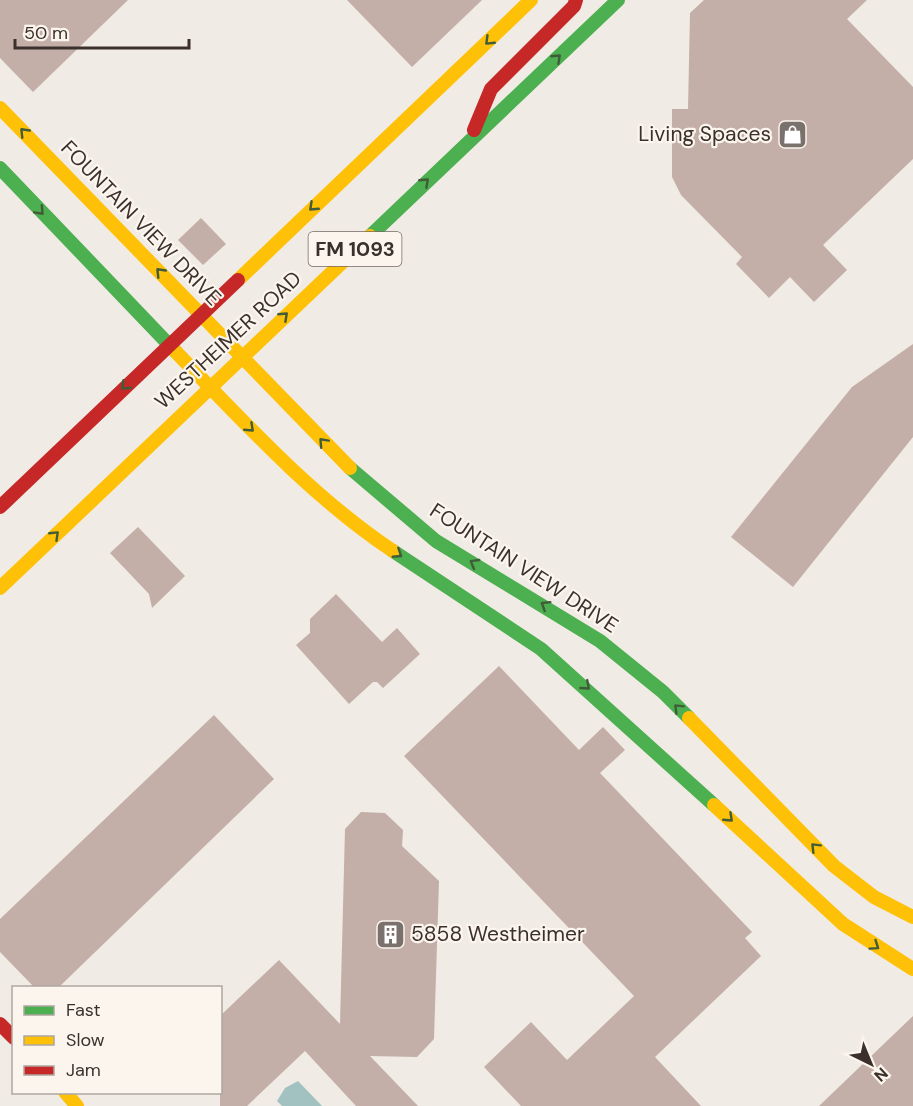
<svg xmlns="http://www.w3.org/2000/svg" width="913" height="1106" viewBox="0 0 913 1106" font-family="'DM Sans',sans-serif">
<rect width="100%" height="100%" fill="#f0ebe5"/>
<!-- water -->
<polygon fill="#a1c2c1" points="298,1081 322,1106 282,1106 277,1101 285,1088"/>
<!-- building -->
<g fill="#c3afa7">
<polygon points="0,0 128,0 33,92 0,58"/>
<polygon points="347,0 482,0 412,67"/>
<polygon points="704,0 867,0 847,19 913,87 913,159 823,245 847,270 814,302 790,277 769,298 736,264 742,257 681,195 672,177 672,109 688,109 690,13"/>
<polygon points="201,218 226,244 203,265 178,240"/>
<polygon points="913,344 913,437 793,587 731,537 852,387"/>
<polygon points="138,527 185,576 152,608 149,594 110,553"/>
<polygon points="336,594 382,642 397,628 420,654 383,688 377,682 373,682 349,704 296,645 310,633 310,619"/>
<polygon points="499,666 579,750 603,727 625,750 600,773 752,932 745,938 761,956 655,1057 701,1106 521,1106 484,1067 531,1022 567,1060 634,996 404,756"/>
<polygon points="214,715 274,779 59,987 34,987 0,952 0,919"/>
<polygon points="361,812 385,813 403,830 402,846 439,881 434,1039 417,1057 370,1056 418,1106 356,1106 305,1051 247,1106 220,1106 220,1016 279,960 340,1024 345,829"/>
<polygon points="913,1016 913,1106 819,1106"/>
</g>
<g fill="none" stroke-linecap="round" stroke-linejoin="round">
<!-- fast -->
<g stroke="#4caf50" stroke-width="14">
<polyline points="0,168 176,352"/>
<polyline points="370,236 618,0"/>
<polyline points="350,468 436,541 600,641 663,692 689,718"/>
<polyline points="393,551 541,649 714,805"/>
</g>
<!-- slow -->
<g stroke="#ffc107" stroke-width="14">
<polyline points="0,108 350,468"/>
<polyline points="238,280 531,0"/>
<path d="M176,352C243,421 313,498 393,551"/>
<polyline points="0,588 370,236"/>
<polyline points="689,718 834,866 874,897 913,917"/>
<polyline points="714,805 843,924 913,969"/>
<polyline points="65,1092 77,1106"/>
</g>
<!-- jam -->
<g stroke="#c62828" stroke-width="14">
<polyline points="474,130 491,89 574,6 576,0"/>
<polyline points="0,507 238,280"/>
<polyline points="0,1024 14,1038"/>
</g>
</g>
<!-- one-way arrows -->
<defs><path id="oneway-chevron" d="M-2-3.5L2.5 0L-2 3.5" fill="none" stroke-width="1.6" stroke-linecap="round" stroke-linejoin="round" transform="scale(1.5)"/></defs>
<g stroke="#415c38">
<use href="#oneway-chevron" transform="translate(489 41) rotate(136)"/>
<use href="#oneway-chevron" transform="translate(557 58) rotate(-43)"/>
<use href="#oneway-chevron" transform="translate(24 132) rotate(-134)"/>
<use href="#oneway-chevron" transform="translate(425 182) rotate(-43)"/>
<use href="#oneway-chevron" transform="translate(313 207) rotate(137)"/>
<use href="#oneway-chevron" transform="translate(40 211) rotate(47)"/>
<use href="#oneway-chevron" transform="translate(160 272) rotate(-134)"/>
<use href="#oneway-chevron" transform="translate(284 316) rotate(-43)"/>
<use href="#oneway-chevron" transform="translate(125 386) rotate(136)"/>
<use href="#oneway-chevron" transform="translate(250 428) rotate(43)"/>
<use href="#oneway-chevron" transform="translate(323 442) rotate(-133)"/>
<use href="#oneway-chevron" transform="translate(55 535) rotate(-44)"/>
<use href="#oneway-chevron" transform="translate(398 554) rotate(33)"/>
<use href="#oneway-chevron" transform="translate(474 563) rotate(-150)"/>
<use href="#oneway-chevron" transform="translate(545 605) rotate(-148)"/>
<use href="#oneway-chevron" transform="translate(586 686) rotate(41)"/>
<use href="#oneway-chevron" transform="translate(678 708) rotate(-135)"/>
<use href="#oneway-chevron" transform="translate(729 818) rotate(43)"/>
<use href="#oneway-chevron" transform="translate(815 847) rotate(-135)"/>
<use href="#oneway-chevron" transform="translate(875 946) rotate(34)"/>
</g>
<!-- icons -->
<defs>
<symbol id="shop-square" viewBox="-11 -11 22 22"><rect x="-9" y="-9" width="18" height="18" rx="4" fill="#7a716c" stroke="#fbf5ee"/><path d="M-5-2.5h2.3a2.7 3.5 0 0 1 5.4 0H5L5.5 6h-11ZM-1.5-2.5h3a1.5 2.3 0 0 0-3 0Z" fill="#fff"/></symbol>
<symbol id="building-square" viewBox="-11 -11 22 22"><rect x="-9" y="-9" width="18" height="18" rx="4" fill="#7a716c" stroke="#fbf5ee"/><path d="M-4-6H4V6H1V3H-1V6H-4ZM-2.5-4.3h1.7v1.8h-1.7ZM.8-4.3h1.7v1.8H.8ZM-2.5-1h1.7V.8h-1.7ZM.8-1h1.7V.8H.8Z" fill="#fff"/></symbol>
</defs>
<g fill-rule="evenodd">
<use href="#shop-square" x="776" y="118" width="33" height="33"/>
<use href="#building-square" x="374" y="918" width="33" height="33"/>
</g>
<g text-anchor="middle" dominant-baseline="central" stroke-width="4.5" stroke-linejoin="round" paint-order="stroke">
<!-- shield labels -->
<rect fill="#fbf5ee" stroke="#756b66" stroke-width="1.5" x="308.5" y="232" width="93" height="34" rx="4.5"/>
<g font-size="20" font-weight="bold" fill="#3b302b">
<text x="355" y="249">FM 1093</text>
</g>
<!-- poi labels -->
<g font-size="21" fill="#3b302b" stroke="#fbf5ee" text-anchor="end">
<text x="771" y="134">Living Spaces</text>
<text x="411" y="934" text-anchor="start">5858 Westheimer</text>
</g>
<!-- street labels -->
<g font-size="21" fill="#3b302b" stroke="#fbf5ee">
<text transform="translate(141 223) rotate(46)">FOUNTAIN VIEW DRIVE</text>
<text transform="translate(228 340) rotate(-43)">WESTHEIMER ROAD</text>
<text transform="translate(524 568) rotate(33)">FOUNTAIN VIEW DRIVE</text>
</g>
</g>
<!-- legend -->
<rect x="12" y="986" width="210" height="108" fill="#fbf5ee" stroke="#aea6a0" stroke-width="1.5"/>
<rect x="24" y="1006" width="30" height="9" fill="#4caf50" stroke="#aea6a0" stroke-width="1.5"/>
<text x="66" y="1016" font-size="18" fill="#3b302b">Fast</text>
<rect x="24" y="1036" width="30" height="9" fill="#ffc107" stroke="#aea6a0" stroke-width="1.5"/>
<text x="66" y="1046" font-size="18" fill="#3b302b">Slow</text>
<rect x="24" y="1066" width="30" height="9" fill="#c62828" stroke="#aea6a0" stroke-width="1.5"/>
<text x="66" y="1076" font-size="18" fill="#3b302b">Jam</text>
<!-- north arrow -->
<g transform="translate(871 1064) rotate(137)" stroke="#fbf5ee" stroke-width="4.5" paint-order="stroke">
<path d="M0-4.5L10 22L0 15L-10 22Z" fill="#3b302b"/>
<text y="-9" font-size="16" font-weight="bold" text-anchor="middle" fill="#3b302b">N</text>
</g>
<!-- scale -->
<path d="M15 39v9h174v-9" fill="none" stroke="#3b302b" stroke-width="3"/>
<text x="24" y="39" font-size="18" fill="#3b302b" stroke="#fbf5ee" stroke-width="4.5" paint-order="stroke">50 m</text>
</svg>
